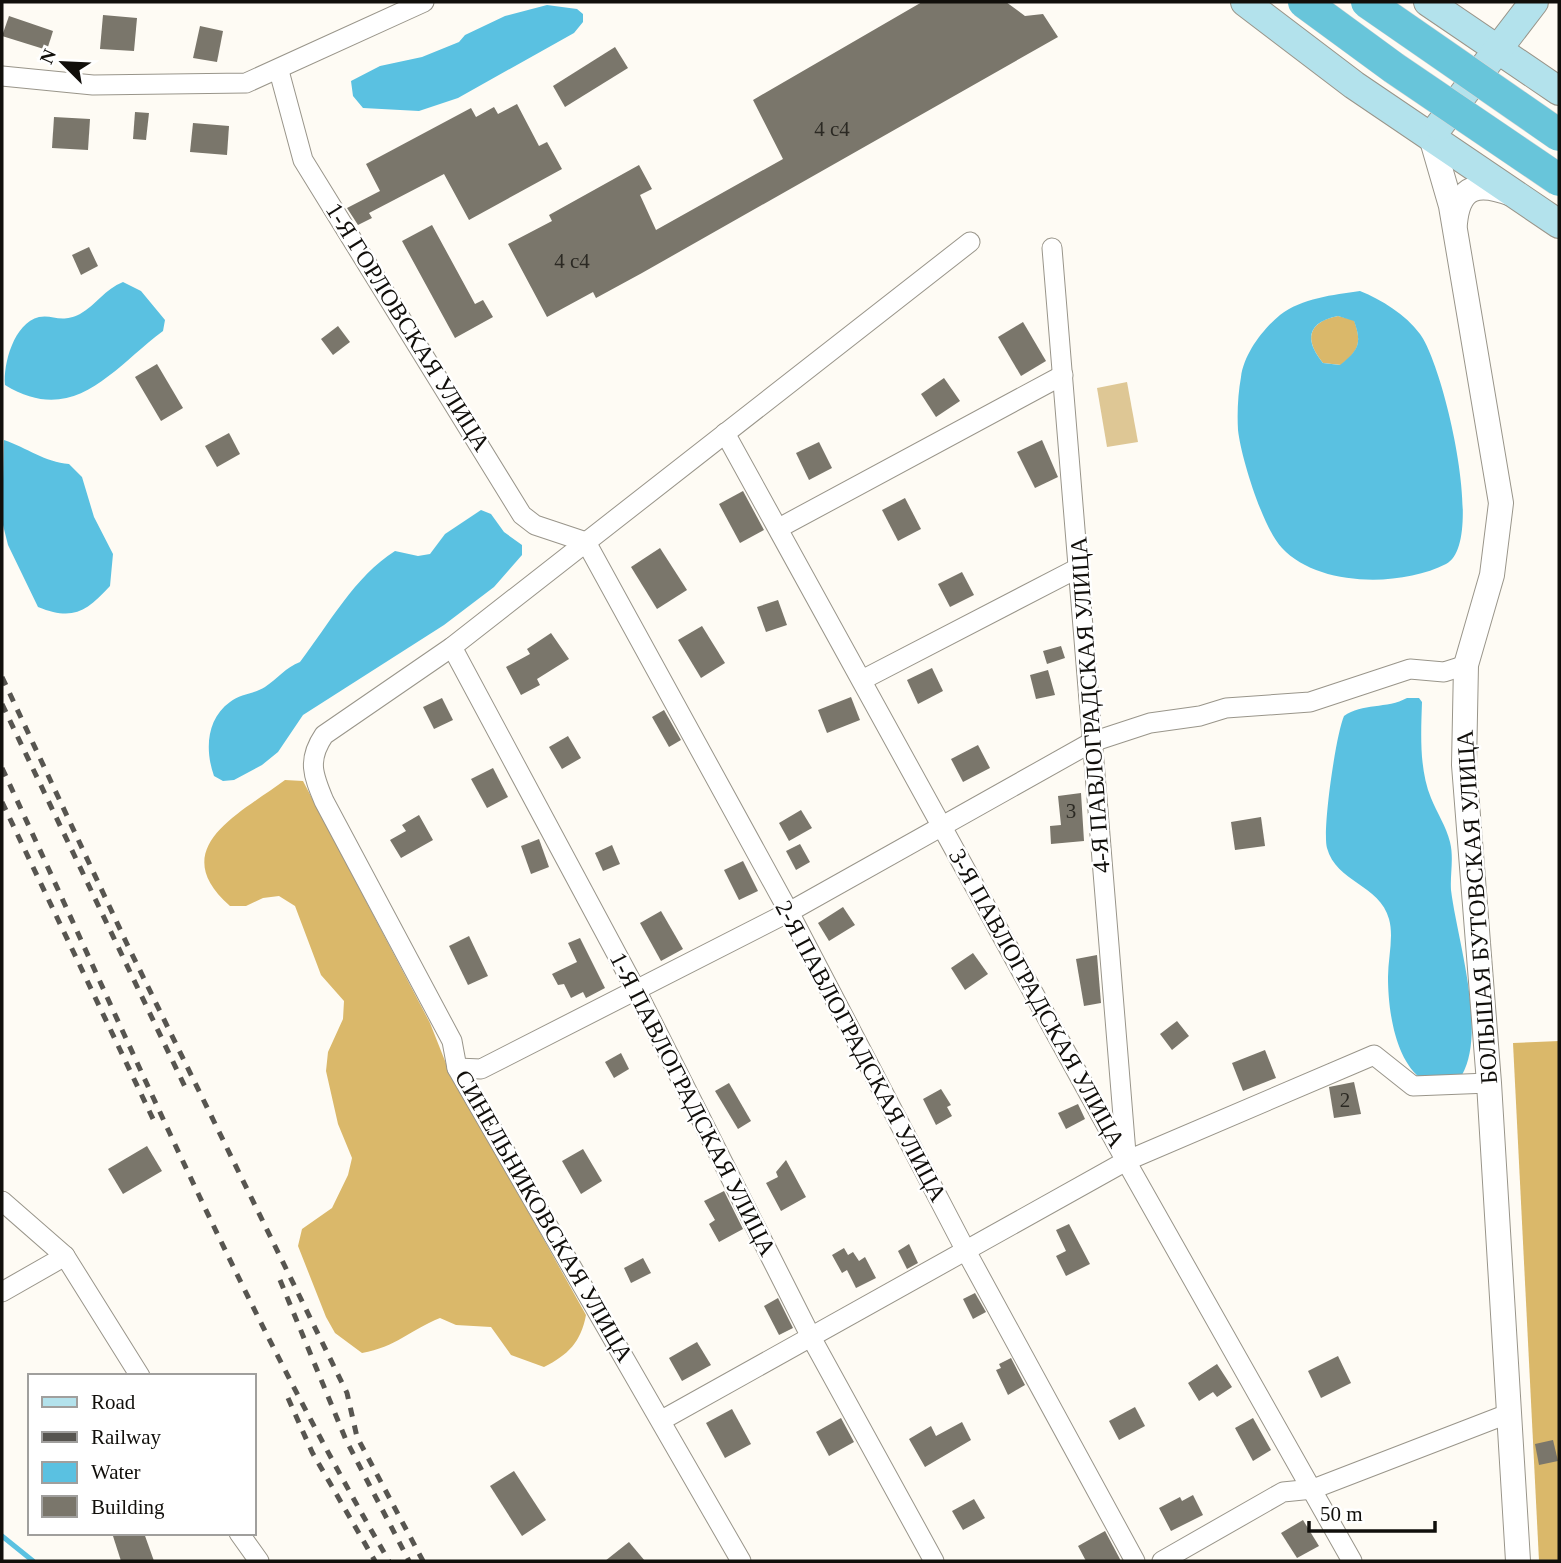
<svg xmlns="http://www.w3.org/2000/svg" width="1561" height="1563" viewBox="0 0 1561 1563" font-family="'Times New Roman',serif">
<rect width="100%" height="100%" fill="#fefbf4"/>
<!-- green -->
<polygon fill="#dec795" points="1127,382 1138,442 1107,447 1097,388"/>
<!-- forest -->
<g fill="#dab86a">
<path d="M1338,316L1354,320C1362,343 1359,350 1341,365L1323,363C1304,340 1307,322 1338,316Z"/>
<path d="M285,780L303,781L430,1023L447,1066L586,1315C581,1342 568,1355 544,1367L511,1355L491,1327L456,1325L440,1318C410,1330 396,1347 362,1353L335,1333L326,1317L298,1246L302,1229L332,1208L348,1175L352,1158L338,1124L326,1071L328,1052L343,1019L344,1001L321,975L295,906L279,896L263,898L246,906H230C164,848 241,813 285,780Z"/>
<polygon points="1559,1041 1559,1561 1539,1561 1513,1043"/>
</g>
<!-- water -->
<g fill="#5ac1e1" fill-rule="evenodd">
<polygon points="547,5 577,9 583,14 583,22 574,33 458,98 419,111 363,108 353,96 351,81 380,66 422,57 459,42 465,35 505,16"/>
<path d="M123,282L141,291L165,320L163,331C111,370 74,427 5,385C3,364 14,323 39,317C53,314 60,324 80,314C96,305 105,289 123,282Z"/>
<path d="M1360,291C1382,300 1405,314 1420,334C1443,364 1487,544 1446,564C1401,587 1318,587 1282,548C1263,528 1241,458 1238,430C1237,413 1238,393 1241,377C1244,354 1262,330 1280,315C1302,298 1333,295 1360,291ZM1338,316L1354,321C1362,343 1359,350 1340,365L1323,363C1304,340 1307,322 1338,316Z"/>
<path d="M4,440C27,448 45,462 69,464L82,477L94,517L113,554L110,586C86,612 73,621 38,607L8,545L2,521Z"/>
<path d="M481,510L491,514L504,532L522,545V555L494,587L444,625L303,715L278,752L262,765L234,780L223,781L214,776C205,751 206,719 230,702C240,694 254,694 265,687C277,679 286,667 300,662C329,624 355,576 395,551L418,556L430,554L445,534Z"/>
<path d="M1407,698H1419L1422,702C1421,733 1419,769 1431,798C1437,813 1446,826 1450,842C1454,858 1450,874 1451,890C1457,939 1487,1031 1462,1075L1423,1080C1395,1061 1388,1010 1388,977C1388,958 1394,937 1389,919C1380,885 1336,882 1327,848C1322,830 1336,734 1344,716C1362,703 1387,709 1407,698Z"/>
</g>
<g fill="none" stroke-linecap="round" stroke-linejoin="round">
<!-- stream -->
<polyline stroke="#5ac1e1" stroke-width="5" points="2,1536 33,1561"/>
</g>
<!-- building -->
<g fill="#7a766b">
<polygon points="922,2 1006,2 1025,16 1043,14 1058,37 642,273 596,298 593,292 547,317 508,244 552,221 549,215 639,165 652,189 640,195 656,230 783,159 753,100"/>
<polygon points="103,15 137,18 134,51 100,49"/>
<polygon points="9,16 53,31 47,50 2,36"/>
<polygon points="200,26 223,31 217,62 193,58"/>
<polygon points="615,47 628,68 565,107 553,86"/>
<polygon points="517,104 539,146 547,142 562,169 469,220 444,174 369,213 372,218 358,225 347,208 380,191 366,164 471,108 476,117 494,107 498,114"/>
<polygon points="135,112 149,113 146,140 133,139"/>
<polygon points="54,117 90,119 88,150 52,148"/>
<polygon points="193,123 229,126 227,155 190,152"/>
<polygon points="432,225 475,304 483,300 493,317 455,338 402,241"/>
<polygon points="89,247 98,266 81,275 72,255"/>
<polygon points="1023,322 1046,361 1021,376 998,337"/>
<polygon points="338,326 350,342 333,355 321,339"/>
<polygon points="157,364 183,408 161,421 135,377"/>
<polygon points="944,378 960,401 936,417 921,394"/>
<polygon points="229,433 240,454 217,467 205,446"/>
<polygon points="1042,440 1058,477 1035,488 1017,452"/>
<polygon points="819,442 832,468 809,480 796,453"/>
<polygon points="743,491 764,530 740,543 719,504"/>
<polygon points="905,498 921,529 898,541 882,510"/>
<polygon points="660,548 687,590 657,609 631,567"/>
<polygon points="962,572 974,595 950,607 938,584"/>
<polygon points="778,600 787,625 766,632 757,607"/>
<polygon points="702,626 725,663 701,678 678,640"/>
<polygon points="551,633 569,659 537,679 540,685 521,695 506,667 530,654 527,649"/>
<polygon points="1061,646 1065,658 1047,664 1043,651"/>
<polygon points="932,668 943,691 918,704 907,680"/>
<polygon points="1048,670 1055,695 1036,699 1030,675"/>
<polygon points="851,697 860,720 827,733 818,710"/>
<polygon points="442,698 453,720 434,729 423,707"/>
<polygon points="664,710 681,740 669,747 652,717"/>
<polygon points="568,736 581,758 562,769 549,747"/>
<polygon points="978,745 990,768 963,782 951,759"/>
<polygon points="493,768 508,797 487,808 471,779"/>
<polygon points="1081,793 1084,841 1051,844 1050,826 1061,825 1058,796"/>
<polygon points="801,810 812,828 789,841 779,823"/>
<polygon points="419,815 433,840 401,858 390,840 406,831 402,825"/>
<polygon points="1261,817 1265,846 1235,850 1231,822"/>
<polygon points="539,839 549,867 531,874 521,846"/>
<polygon points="800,844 810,862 796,870 786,851"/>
<polygon points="612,845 620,864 603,871 595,853"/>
<polygon points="743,861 758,891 739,900 724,870"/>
<polygon points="843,907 855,925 829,941 818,923"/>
<polygon points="661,911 683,949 661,961 640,923"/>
<polygon points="469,936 488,976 468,985 449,946"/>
<polygon points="580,938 605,988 586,998 583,992 571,998 564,984 558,985 552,974 577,962 568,943"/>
<polygon points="973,953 988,974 965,990 951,968"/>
<polygon points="1097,955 1101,1003 1084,1006 1076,959"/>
<polygon points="1177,1021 1189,1036 1172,1050 1160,1034"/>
<polygon points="1265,1050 1276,1078 1243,1091 1232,1063"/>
<polygon points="621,1053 629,1069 614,1078 605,1062"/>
<polygon points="1354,1082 1361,1114 1334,1118 1329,1087"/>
<polygon points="729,1083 751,1121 738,1129 715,1091"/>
<polygon points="941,1089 951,1105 947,1107 952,1116 936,1125 923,1099"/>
<polygon points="1078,1104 1085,1119 1066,1129 1058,1113"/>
<polygon points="147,1146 162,1171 123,1194 108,1169"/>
<polygon points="583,1149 602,1181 581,1194 562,1161"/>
<polygon points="786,1160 806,1197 781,1211 766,1183 778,1177 776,1172"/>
<polygon points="724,1191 743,1229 719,1242 709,1224 715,1220 704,1201"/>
<polygon points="1069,1224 1090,1264 1066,1276 1056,1256 1066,1251 1056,1230"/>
<polygon points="909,1244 918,1263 907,1269 898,1251"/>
<polygon points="844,1248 848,1255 853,1252 859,1261 865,1257 876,1278 856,1288 847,1270 842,1273 832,1255"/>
<polygon points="643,1258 651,1273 631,1283 624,1268"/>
<polygon points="975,1293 986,1312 973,1319 963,1299"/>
<polygon points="778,1298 793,1328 779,1335 764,1306"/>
<polygon points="697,1342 711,1365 682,1381 669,1358"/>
<polygon points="1338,1356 1351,1383 1321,1398 1308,1371"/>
<polygon points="1011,1358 1025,1385 1008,1395 996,1370 1001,1368 999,1364"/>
<polygon points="1217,1364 1232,1387 1217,1397 1213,1392 1199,1401 1188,1383"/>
<polygon points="1135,1407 1145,1426 1119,1440 1109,1421"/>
<polygon points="732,1409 751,1444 725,1458 706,1423"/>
<polygon points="841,1418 854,1442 829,1456 816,1432"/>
<polygon points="1253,1418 1271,1450 1253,1461 1235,1428"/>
<polygon points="962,1422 971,1440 925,1467 909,1439 931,1426 936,1436"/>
<polygon points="1553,1440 1558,1461 1539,1465 1535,1444"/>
<polygon points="514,1471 546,1520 522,1536 490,1486"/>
<polygon points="1193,1495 1203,1515 1171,1531 1159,1508 1180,1497 1182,1501"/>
<polygon points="974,1499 985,1518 963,1530 952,1511"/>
<polygon points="1303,1520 1319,1546 1297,1558 1281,1533"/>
<polygon points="1105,1531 1121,1561 1086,1561 1078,1546"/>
<polygon points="112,1533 144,1533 154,1561 121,1561"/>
<polygon points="629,1542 645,1561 605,1561"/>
</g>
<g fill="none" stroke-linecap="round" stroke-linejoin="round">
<defs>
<g id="minor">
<polyline points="279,71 303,160 522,515 535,525 586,542 789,912 966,1251 1135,1561"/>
<polyline points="2,76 93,85 246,83 424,2"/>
<polyline points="1052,248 1126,1153"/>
<polyline points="725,433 1126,1161 1352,1561"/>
<polyline points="779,528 1063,375"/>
<polyline points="452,647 637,992 812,1339 934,1561"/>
<polyline points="862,680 1080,567"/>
<polyline points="457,1068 481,1069 789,912 1092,742 1150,723 1200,716 1226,708 1310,702 1410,669 1444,672 1466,665"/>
<polyline points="2,1201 65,1256 140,1376"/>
<polyline points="2,1292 65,1256"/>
<polyline points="662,1420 1126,1161 1374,1055 1413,1086 1489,1083"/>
<polyline points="239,1533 259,1561"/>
<path d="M741,1561L457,1068L452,1041L324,801C313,775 307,760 324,735L452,647L970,242"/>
<polyline points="1162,1561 1283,1492 1313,1489 1510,1413"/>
</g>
<g id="tertiary">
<polyline points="1431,137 1451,206 1501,503 1492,575 1466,665 1464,765 1489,1083 1518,1561"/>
<path d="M1455,223C1459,184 1479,182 1512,194"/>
</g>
<g id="secondary">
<polyline points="1245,2 1354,85 1559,224"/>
<polyline points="1428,2 1559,91"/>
<polyline points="1439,126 1534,2"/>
</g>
</defs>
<!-- minor casing -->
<use href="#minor" stroke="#99958a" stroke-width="21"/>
<!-- tertiary casing -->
<use href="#tertiary" stroke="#99958a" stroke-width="26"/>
<!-- secondary casing -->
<use href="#secondary" stroke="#99958a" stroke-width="30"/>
<!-- minor -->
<use href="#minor" stroke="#fff" stroke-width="19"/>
<!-- tertiary -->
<use href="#tertiary" stroke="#fff" stroke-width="24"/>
<!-- secondary -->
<use href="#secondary" stroke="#b3e2ec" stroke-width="28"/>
<!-- rail -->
<g stroke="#575550" stroke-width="5" stroke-dasharray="9 9" stroke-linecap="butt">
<polyline points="2,677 127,944 347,1393 357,1437 423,1561"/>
<polyline points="2,704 186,1089"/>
<path d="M2,768C126,1034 241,1307 389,1561"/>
<polyline points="2,802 154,1121"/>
<polyline points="280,1280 346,1440 409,1561"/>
<polyline points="288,1398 312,1452 375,1561"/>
</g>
<defs>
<g id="primary-bridge">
<polyline points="1304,2 1394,68 1559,180"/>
<polyline points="1367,2 1559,135"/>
</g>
</defs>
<!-- primary-bridge casing -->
<use href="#primary-bridge" stroke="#d9d9d8" stroke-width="33" stroke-linecap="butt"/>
<!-- primary-bridge -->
<use href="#primary-bridge" stroke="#68c5da" stroke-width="32"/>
</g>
<g text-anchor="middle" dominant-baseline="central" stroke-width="5" stroke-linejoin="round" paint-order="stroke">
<!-- number labels -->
<g font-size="21" fill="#2b2923">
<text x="832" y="129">4 с4</text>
<text x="572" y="261">4 с4</text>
<text x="1071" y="811">3</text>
<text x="1345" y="1100">2</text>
</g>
<!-- street labels -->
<g font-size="24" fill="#110f0b" stroke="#fff">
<text transform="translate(408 327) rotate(58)">1-Я ГОРЛОВСКАЯ УЛИЦА</text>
<text transform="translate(1090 705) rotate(-94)">4-Я ПАВЛОГРАДСКАЯ УЛИЦА</text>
<text transform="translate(1477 907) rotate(-94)">БОЛЬШАЯ БУТОВСКАЯ УЛИЦА</text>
<text transform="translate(1037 998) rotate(61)">3-Я ПАВЛОГРАДСКАЯ УЛИЦА</text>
<text transform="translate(861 1051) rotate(62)">2-Я ПАВЛОГРАДСКАЯ УЛИЦА</text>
<text transform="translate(693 1104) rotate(63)">1-Я ПАВЛОГРАДСКАЯ УЛИЦА</text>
<text transform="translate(544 1216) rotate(60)">СИНЕЛЬНИКОВСКАЯ УЛИЦА</text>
</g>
</g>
<!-- border -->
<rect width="1561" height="1563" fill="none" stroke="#110f0b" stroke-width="7"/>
<!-- legend -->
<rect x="28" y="1374" width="228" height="161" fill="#ffffff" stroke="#a09f9d" stroke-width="2"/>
<rect x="42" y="1397" width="35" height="10" fill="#b3e2ec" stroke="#a09f9d" stroke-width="2"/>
<text x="91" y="1409" font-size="21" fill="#110f0b">Road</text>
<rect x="42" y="1432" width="35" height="10" fill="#575550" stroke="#a09f9d" stroke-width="2"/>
<text x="91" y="1444" font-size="21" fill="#110f0b">Railway</text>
<rect x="42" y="1462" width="35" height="21" fill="#5ac1e1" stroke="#a09f9d" stroke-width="2"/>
<text x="91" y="1479" font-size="21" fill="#110f0b">Water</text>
<rect x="42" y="1496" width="35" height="21" fill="#7a766b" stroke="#a09f9d" stroke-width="2"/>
<text x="91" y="1514" font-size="21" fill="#110f0b">Building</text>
<!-- north arrow -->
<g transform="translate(63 63) rotate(294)" stroke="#ffffff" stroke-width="5" paint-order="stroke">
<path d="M0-5L12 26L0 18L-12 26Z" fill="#110f0b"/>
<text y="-10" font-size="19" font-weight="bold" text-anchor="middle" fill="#110f0b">N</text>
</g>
<!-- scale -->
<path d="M1309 1521v10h126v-10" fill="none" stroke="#110f0b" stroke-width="3.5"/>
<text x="1320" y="1521" font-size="21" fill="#110f0b" stroke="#ffffff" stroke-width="5" paint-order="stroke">50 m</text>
</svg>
